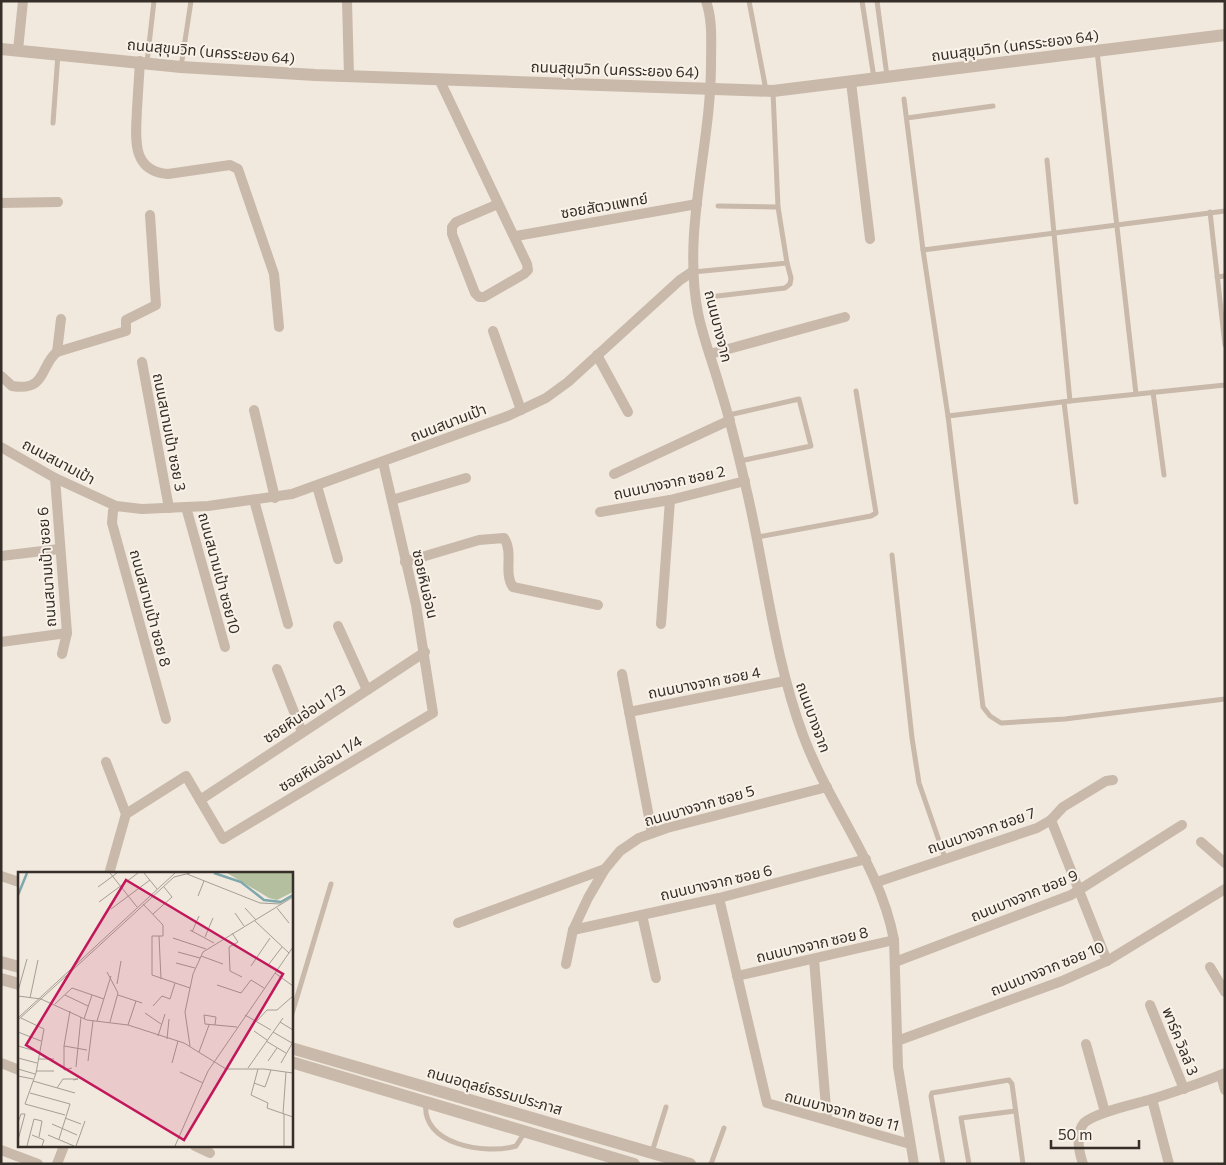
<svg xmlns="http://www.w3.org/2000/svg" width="1226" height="1165" viewBox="0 0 1226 1165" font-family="Commissioner,'Noto Sans Thai',sans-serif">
<rect width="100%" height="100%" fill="#f1e9dd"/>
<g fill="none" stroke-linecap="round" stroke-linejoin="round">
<!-- service -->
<g stroke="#c9b9aa" stroke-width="5">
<polyline points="749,1 766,90"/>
<polyline points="862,1 874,78"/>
<polyline points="877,1 887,76"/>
<polyline points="1097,51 1136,394"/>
<polyline points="147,62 154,1"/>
<polyline points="181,67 191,1"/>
<polyline points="904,99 923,250 948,416 983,707 990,716 1001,723 1065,719 1225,699"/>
<polyline points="907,118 993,106"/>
<polyline points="53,123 58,54"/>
<polyline points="1047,160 1070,401"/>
<polyline points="718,206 778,207"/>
<polyline points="1210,212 1225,345"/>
<polyline points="923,250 1225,211"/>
<polyline points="693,272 787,263 778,207 773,92"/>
<polyline points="1217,277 1225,276"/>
<polyline points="709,297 785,288 790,284 791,278 787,263"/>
<polyline points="1153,392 1164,475"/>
<polyline points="1064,402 1076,502"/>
<polyline points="729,415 799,399 811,446 740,461"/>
<polyline points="948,416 1070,401 1225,385"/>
<polyline points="758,537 871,516 876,513 856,391"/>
<polyline points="892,555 912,738 919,783 945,858"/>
<polyline points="291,1017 331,884"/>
<path d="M426,1102C420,1145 486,1155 516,1146L525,1132"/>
<polyline points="652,1152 666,1107"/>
<polyline points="711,1164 724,1128"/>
<polyline points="943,1164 931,1096 932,1093 1009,1080 1012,1084 1023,1164"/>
<polyline points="969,1164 961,1118 1015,1111"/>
</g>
<!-- minor -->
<g stroke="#c9b9aa" stroke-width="10">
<polyline points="347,1 349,76"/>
<path d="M706,1C713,21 711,43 711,64C711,147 682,230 698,313C703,338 713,363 720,388C731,422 739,457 747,492C766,573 774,657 803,735C829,806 880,865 894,940L898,1067L914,1164"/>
<polyline points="18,50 23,1"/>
<path d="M140,61C139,77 138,93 137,109C136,136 130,171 168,174L230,165L238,169L274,274L279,327"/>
<polyline points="440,81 527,264 528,270 524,274 484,297 479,297 475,293 452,234 452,227 456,222 498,204"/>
<polyline points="851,82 870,239"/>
<polyline points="1,203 58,202"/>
<polyline points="516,236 697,204"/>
<polyline points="493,331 521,410"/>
<polyline points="57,352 61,319"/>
<polyline points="710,354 845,317"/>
<polyline points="597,355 628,412"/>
<polyline points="142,362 169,508"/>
<path d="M1,376L12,386C47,392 40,365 57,352L126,331V320L156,305L150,215"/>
<polyline points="254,410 275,498"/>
<polyline points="1,447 55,478 116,506 142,509 208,506 292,494 508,416 546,398 568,382 680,280 692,272"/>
<polyline points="614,474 730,420"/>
<polyline points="55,478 67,633 62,654"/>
<polyline points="317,486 338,559"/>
<polyline points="254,500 288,624"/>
<polyline points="392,500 466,478"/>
<polyline points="116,506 113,511 112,523 166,719"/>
<polyline points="186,507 225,647"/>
<polyline points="600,512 670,500 745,481"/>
<polyline points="1,556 59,549"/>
<path d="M405,562L479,540L504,538C514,553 503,573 513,587L598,605"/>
<polyline points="661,624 670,500"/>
<polyline points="338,626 367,690"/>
<polyline points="1,642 67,633"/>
<polyline points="277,669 302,732"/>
<polyline points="622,674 652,833"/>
<polyline points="629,712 785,681"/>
<polyline points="106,762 126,814"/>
<polyline points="200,800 425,652"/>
<polyline points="1051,820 1107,961"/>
<polyline points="1201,842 1225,863"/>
<polyline points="109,874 126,814 186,776 223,839 433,713 416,605 383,462"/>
<polyline points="1,876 19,882"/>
<polyline points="877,882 1037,828 1051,820 1063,807 1106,781 1113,780"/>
<polyline points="719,898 767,1103 910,1144"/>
<polyline points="642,915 656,978"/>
<polyline points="458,923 605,869"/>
<polyline points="573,930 719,898 866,859"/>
<polyline points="814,959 827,1120"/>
<polyline points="895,962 1071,895 1182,825"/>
<polyline points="566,964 573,930 588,898 605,869 620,851 639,838 667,828 827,787"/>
<polyline points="1210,967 1225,992"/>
<polyline points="737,976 894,940"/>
<polyline points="1150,1005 1184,1089"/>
<polyline points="897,1041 1062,981 1107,961 1225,889"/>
<polyline points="1086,1044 1105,1112"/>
<polyline points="1,1063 19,1070"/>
<polyline points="1221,1075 1225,1090"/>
<polyline points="1152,1099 1169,1164"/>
<polyline points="195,1146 210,1153"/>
<polyline points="1,1150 38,1164"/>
<polyline points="57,1164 64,1146"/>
<path d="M1083,1164C1079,1152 1075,1134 1084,1123C1096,1112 1136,1104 1152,1099C1177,1091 1201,1083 1225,1073"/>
</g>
<!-- tertiary -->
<g stroke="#c9b9aa" stroke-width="12">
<polyline points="1,49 181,67 315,75 773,91 1225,35"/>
<polyline points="1,962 19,967"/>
<polyline points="1,979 19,984"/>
<polyline points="291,1048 690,1164"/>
<polyline points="291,1062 634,1164"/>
</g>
</g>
<g text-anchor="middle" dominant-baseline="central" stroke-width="4" stroke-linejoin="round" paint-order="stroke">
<!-- street labels -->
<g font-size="15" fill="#362e29" stroke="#f9f2e9">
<text transform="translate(1015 45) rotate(-7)">ถนนสุขุมวิท (นครระยอง 64)</text>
<text transform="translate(211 51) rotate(5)">ถนนสุขุมวิท (นครระยอง 64)</text>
<text transform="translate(615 69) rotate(2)">ถนนสุขุมวิท (นครระยอง 64)</text>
<text transform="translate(604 205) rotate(-10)">ซอยสัตวแพทย์</text>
<text transform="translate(719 326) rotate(76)">ถนนบางจาก</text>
<text transform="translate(448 422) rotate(-21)">ถนนสนามเป้า</text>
<text transform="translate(170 432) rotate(79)">ถนนสนามเป้า ซอย 3</text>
<text transform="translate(59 461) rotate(28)">ถนนสนามเป้า</text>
<text transform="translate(669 482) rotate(-12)">ถนนบางจาก ซอย 2</text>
<text transform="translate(46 567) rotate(-94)">ถนนสนามเป้า ซอย 6</text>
<text transform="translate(220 573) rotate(75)">ถนนสนามเป้า ซอย10</text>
<text transform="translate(426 584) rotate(77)">ซอยหินอ่อน</text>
<text transform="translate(151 608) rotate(75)">ถนนสนามเป้า ซอย 8</text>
<text transform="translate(704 682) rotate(-11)">ถนนบางจาก ซอย 4</text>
<text transform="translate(304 713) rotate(-33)">ซอยหินอ่อน 1/3</text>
<text transform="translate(814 717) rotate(70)">ถนนบางจาก</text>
<text transform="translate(320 763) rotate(-31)">ซอยหินอ่อน 1/4</text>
<text transform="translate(699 805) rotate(-16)">ถนนบางจาก ซอย 5</text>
<text transform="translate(981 830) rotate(-19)">ถนนบางจาก ซอย 7</text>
<text transform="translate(716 882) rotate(-13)">ถนนบางจาก ซอย 6</text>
<text transform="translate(1024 895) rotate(-22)">ถนนบางจาก ซอย 9</text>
<text transform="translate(812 944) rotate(-13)">ถนนบางจาก ซอย 8</text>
<text transform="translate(1047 968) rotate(-22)">ถนนบางจาก ซอย 10</text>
<text transform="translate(1181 1041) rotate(68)">พาร์ค วิลล์ 3</text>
<text transform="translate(495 1090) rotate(16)">ถนนอดุลย์ธรรมประภาส</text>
<text transform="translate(842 1110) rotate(15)">ถนนบางจาก ซอย 11</text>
</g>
</g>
<!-- overview -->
<g transform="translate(18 872)">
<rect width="275" height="275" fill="#f1e9dd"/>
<path d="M209,1H275V20L259,28L251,26Z" fill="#b3bf9e"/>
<path fill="none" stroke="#7ea8ad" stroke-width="2.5" d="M196,1L223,10L246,28L263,30L275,23M0,23L9,1"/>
<path fill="none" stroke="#a69e95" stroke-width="1" d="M92,1L119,35M126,1L139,17M169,2L242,31L263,32M80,15L99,1M180,24L186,9M81,30L120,1M125,32L145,53V64H134V103L172,116M227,36L238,48M259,36L271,51M93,37L132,8M217,41L226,54M135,42L154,25L146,15M237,49L271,81M172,58L196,71M174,60L181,44M214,61L220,70L211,75L212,99L224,105M141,64L143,107M187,65L195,46M155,66L188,77M160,80L182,86M183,84L205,92M158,91L177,96M251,92L264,75M233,94L252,66M89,100L100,121L92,150M257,101L275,114M99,112L103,89M199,113L223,121L233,108L246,116M0,119L9,87M47,123L70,134M100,123L124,131M0,124L23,127L69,148L110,153L166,171L208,197H246L275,201M12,126L20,88M37,132L54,116L86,127M135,134L144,124L152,127L157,111M52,139L46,174V198L54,196M127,141L143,152M227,143L253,158M0,146L157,1M3,146L26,157L18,201L7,232L47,243M66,147L74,123M0,148L156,5L172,1M79,149L93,104M238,150L249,138H259L275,124M262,150L275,158M110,153L118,129M197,153L198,145L186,143L187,152L219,155M236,159L249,168M0,160L23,169M255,160L274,171M140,164L147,142M149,167L151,147M248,169L268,181M0,174L21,180M46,174L69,178M172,174L167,140L175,102L185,80L275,25M181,180L191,153M0,186L19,191M20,187H36M70,189L75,149M250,189L259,176M154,191L160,169M263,191L275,170M58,195L63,145M230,196L265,146M0,197L17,202M240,197L233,223L250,231L249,236L275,245M18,199H36M162,200L185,211M0,204L15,207M15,209L57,221M236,211L247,215L253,198M39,216L45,207H60L55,208M12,221L52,232L41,267M265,242L268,200M266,242V274M47,246L63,252M0,250L3,242H7L0,268M34,252L59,263M14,263L26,268L24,274M30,263L56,274M9,274L16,247L24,249L21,265M58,274L67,249M157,274L190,199L275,75"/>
<path fill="#c2185b" fill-opacity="0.15" stroke="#c2185b" stroke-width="2.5" d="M108,8L265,102L166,268L8,173Z"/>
<rect width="275" height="275" fill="none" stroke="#362e29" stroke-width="2.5"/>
</g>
<!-- border -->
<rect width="1226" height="1165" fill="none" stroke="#362e29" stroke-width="5"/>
<!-- scale -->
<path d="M1051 1140v8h88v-8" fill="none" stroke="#362e29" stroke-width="2.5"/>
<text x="1058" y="1140" font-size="15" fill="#362e29" stroke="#f9f2e9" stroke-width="4" paint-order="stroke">50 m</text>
</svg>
